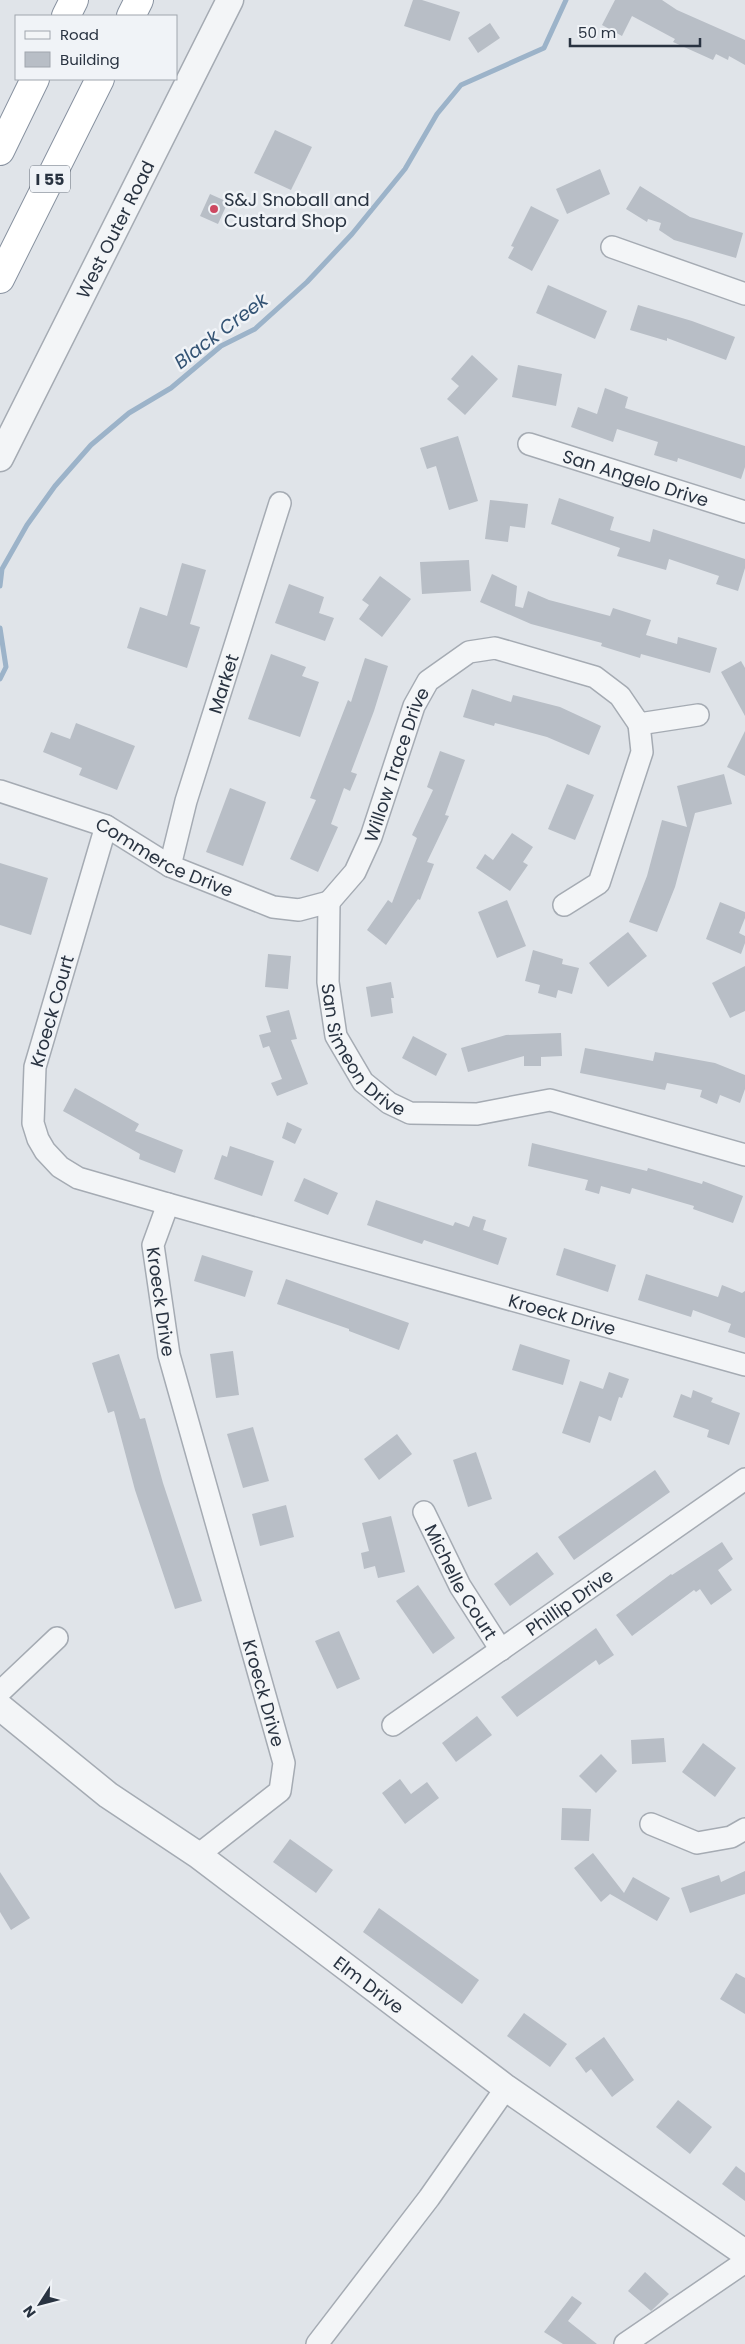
<svg xmlns="http://www.w3.org/2000/svg" width="745" height="2344" viewBox="0 0 745 2344" font-family="Poppins,sans-serif">
<rect width="100%" height="100%" fill="#e0e4e9"/>
<g fill="none" stroke-linecap="round" stroke-linejoin="round">
<!-- stream -->
<g stroke="#9cb3c9" stroke-width="5">
<polyline points="0,586 2,569 27,525 55,486 91,445 129,413 171,388 221,346 255,329 307,282 352,234 405,169 437,114 461,85 544,48 566,0"/>
<polyline points="0,628 6,667 0,679"/>
</g>
</g>
<!-- building -->
<g fill="#b8bec6">
<polygon points="413,0 422,0 460,12 450,41 404,26"/>
<polygon points="615,0 662,0 677,10 745,40 745,65 729,56 728,60 716,54 713,60 673,42 675,39 632,16 622,36 602,25"/>
<polygon points="490,23 500,38 478,53 468,38"/>
<polygon points="275,130 312,147 291,190 254,173"/>
<polygon points="600,169 610,194 567,214 556,189"/>
<polygon points="640,186 690,217 743,233 736,258 674,240 659,230 661,223 648,219 647,222 626,209"/>
<polygon points="210,194 228,202 218,224 200,216"/>
<polygon points="531,206 559,220 532,271 508,258 514,247 511,246"/>
<polygon points="548,285 607,311 595,339 536,313"/>
<polygon points="638,305 692,321 735,337 726,360 667,338 667,341 630,330"/>
<polygon points="472,355 498,379 465,415 447,399 459,386 451,379"/>
<polygon points="518,365 562,374 556,406 512,397"/>
<polygon points="605,388 628,397 625,408 745,446 745,467 741,479 678,458 677,462 654,455 658,442 617,429 613,442 571,427 578,407 597,414"/>
<polygon points="458,436 478,501 449,510 436,466 427,469 420,448"/>
<polygon points="559,498 614,517 610,530 650,542 653,529 745,559 745,568 738,591 716,584 719,576 669,559 666,570 617,556 620,548 551,524"/>
<polygon points="490,500 528,504 525,528 510,526 508,542 485,539"/>
<polygon points="469,560 471,591 422,594 420,562"/>
<polygon points="182,563 206,570 190,624 200,627 187,668 127,648 140,607 167,616"/>
<polygon points="492,574 517,586 515,606 523,608 528,591 549,600 610,616 613,608 651,620 646,635 677,644 678,637 717,648 710,673 641,654 640,658 601,646 602,643 531,624 480,602"/>
<polygon points="380,576 411,599 382,637 359,619 369,605 362,600"/>
<polygon points="289,584 324,597 319,613 334,618 325,641 275,623"/>
<polygon points="271,654 306,667 302,676 319,682 300,737 248,719"/>
<polygon points="365,658 388,666 374,711 351,772 357,774 350,791 344,788 331,824 338,827 318,872 290,859 316,800 310,798 348,700 351,702"/>
<polygon points="741,661 745,668 745,716 721,672"/>
<polygon points="472,689 511,702 513,695 560,707 601,726 589,755 547,737 495,723 494,726 463,717"/>
<polygon points="76,723 135,746 117,790 79,775 82,768 43,752 51,732 70,739"/>
<polygon points="745,731 745,776 727,767"/>
<polygon points="440,751 465,760 445,815 449,816 427,862 434,864 420,900 418,899 386,945 367,930 388,900 392,903 417,838 412,835 433,790 427,787"/>
<polygon points="724,774 732,804 695,813 675,887 657,932 629,922 647,876 662,820 687,827 677,786"/>
<polygon points="567,784 594,795 575,840 548,829"/>
<polygon points="230,788 266,802 243,866 206,852"/>
<polygon points="512,833 533,847 523,862 528,865 510,891 476,868 485,854 493,860"/>
<polygon points="0,863 48,878 31,935 0,925"/>
<polygon points="507,900 526,946 497,958 478,912"/>
<polygon points="720,902 745,912 745,918 739,933 745,936 745,943 741,954 706,939"/>
<polygon points="628,932 647,956 608,987 589,963"/>
<polygon points="533,950 563,959 562,964 579,968 572,994 558,990 556,998 538,993 540,985 525,981"/>
<polygon points="268,954 291,956 288,989 265,987"/>
<polygon points="745,966 745,1011 730,1018 712,983"/>
<polygon points="391,982 394,998 391,998 393,1013 371,1017 366,987"/>
<polygon points="289,1010 297,1039 291,1040 308,1084 277,1096 271,1083 282,1079 269,1046 263,1048 259,1035 271,1032 266,1016"/>
<polygon points="561,1033 562,1056 541,1057 541,1066 524,1066 524,1056 468,1072 461,1048 506,1035"/>
<polygon points="413,1036 447,1054 436,1076 402,1058"/>
<polygon points="585,1048 653,1061 655,1052 715,1063 745,1075 745,1089 740,1103 720,1095 717,1104 700,1097 702,1090 667,1083 665,1090 580,1073"/>
<polygon points="75,1088 139,1124 135,1131 183,1150 175,1173 139,1159 140,1154 63,1111"/>
<polygon points="287,1122 302,1129 295,1144 282,1138"/>
<polygon points="532,1143 647,1171 648,1168 702,1184 703,1181 743,1196 733,1223 693,1209 694,1206 632,1188 630,1194 601,1186 599,1194 585,1190 588,1180 528,1166"/>
<polygon points="230,1146 274,1161 262,1196 214,1179 222,1155 227,1157"/>
<polygon points="304,1178 338,1193 328,1215 294,1201"/>
<polygon points="376,1200 453,1226 455,1222 469,1227 473,1216 486,1220 483,1230 507,1238 498,1265 424,1240 422,1244 367,1225"/>
<polygon points="564,1248 616,1265 608,1292 556,1275"/>
<polygon points="202,1255 253,1271 245,1297 194,1281"/>
<polygon points="646,1274 718,1297 722,1285 742,1293 745,1291 745,1338 728,1332 731,1324 693,1310 691,1317 638,1300"/>
<polygon points="286,1279 409,1323 399,1350 349,1331 349,1329 277,1304"/>
<polygon points="520,1344 570,1360 563,1385 512,1370"/>
<polygon points="233,1351 239,1395 216,1398 210,1354"/>
<polygon points="119,1354 140,1419 145,1418 163,1483 202,1601 175,1609 135,1490 114,1411 108,1413 92,1363"/>
<polygon points="609,1372 629,1379 622,1398 619,1397 611,1421 599,1416 590,1443 562,1433 580,1381 603,1389"/>
<polygon points="693,1390 713,1398 711,1402 740,1413 729,1445 707,1437 709,1430 673,1417 681,1394 691,1398"/>
<polygon points="253,1427 269,1481 243,1488 227,1434"/>
<polygon points="397,1434 412,1454 379,1480 364,1459"/>
<polygon points="476,1452 492,1499 468,1507 453,1460"/>
<polygon points="655,1470 670,1492 574,1560 558,1537"/>
<polygon points="286,1505 294,1537 260,1546 252,1514"/>
<polygon points="391,1516 405,1572 378,1578 375,1566 364,1569 361,1553 369,1551 362,1523"/>
<polygon points="722,1542 733,1559 718,1570 732,1590 711,1605 700,1589 696,1592 694,1590 632,1636 616,1615 671,1574 672,1575"/>
<polygon points="537,1552 554,1574 510,1606 494,1584"/>
<polygon points="418,1585 455,1638 433,1654 396,1601"/>
<polygon points="596,1628 614,1655 599,1665 596,1660 517,1717 501,1697"/>
<polygon points="339,1631 360,1679 337,1689 315,1641"/>
<polygon points="477,1716 492,1735 456,1762 442,1743"/>
<polygon points="664,1738 666,1762 632,1764 631,1740"/>
<polygon points="703,1743 736,1768 715,1797 682,1772"/>
<polygon points="601,1754 617,1771 596,1793 579,1776"/>
<polygon points="400,1779 411,1794 427,1782 439,1798 405,1824 382,1793"/>
<polygon points="562,1808 591,1809 589,1841 561,1840"/>
<polygon points="290,1839 333,1870 316,1893 273,1862"/>
<polygon points="593,1853 624,1893 633,1877 670,1898 657,1921 610,1894 601,1902 574,1868"/>
<polygon points="745,1871 745,1894 690,1913 681,1888 719,1875 721,1882"/>
<polygon points="0,1872 30,1918 11,1930 0,1912"/>
<polygon points="379,1908 479,1980 462,2004 363,1932"/>
<polygon points="736,1973 745,1978 745,2014 720,1999"/>
<polygon points="524,2013 567,2044 550,2067 507,2036"/>
<polygon points="604,2037 634,2080 612,2097 591,2069 586,2073 575,2058"/>
<polygon points="678,2100 712,2127 690,2154 656,2127"/>
<polygon points="736,2166 745,2173 745,2201 722,2184"/>
<polygon points="645,2272 669,2294 651,2311 628,2291"/>
<polygon points="572,2296 582,2303 568,2321 597,2344 563,2344 544,2332"/>
</g>
<g fill="none" stroke-linecap="round" stroke-linejoin="round">
<defs>
<g id="minor">
<polyline points="612,247 745,294"/>
<path id="s1" d="M529,444L745,512"/>
<path id="s2" d="M0,791L106,826L170,866L273,907L299,910L329,902"/>
<path id="s3" d="M106,826L35,1067L33,1123L38,1139L45,1151L60,1167L78,1178L168,1204L745,1365"/>
<path id="s4" d="M170,866L186,801L280,503"/>
<path id="s5" d="M329,902L328,982L336,1036L363,1082L389,1103L410,1113L477,1114L550,1100L745,1155"/>
<path id="s6" d="M329,902L355,872L371,837L414,706L428,681L469,652L495,648L595,677L620,696L639,724L698,715"/>
<polyline points="564,905 599,883 642,752 639,724"/>
<path id="s7" d="M168,1204L153,1245L169,1355L284,1763L280,1791L198,1855"/>
<path id="s8" d="M424,1512L460,1586L501,1650"/>
<polyline points="0,1692 57,1638"/>
<path id="s9" d="M393,1725L745,1479"/>
<polyline points="651,1824 697,1843 731,1837 745,1829"/>
<polyline points="317,2344 429,2198 506,2088"/>
<polyline points="625,2344 745,2262"/>
</g>
<g id="tertiary">
<path id="s10" d="M0,458L230,0"/>
<path id="s11" d="M0,1707L108,1795L198,1855L506,2088L745,2253"/>
</g>
<g id="motorway">
<polyline points="66,16 74,0"/>
<polyline points="131,16 139,0"/>
<polyline points="0,151 35,79"/>
<polyline points="0,279 100,79"/>
</g>
</defs>
<!-- minor casing -->
<use href="#minor" stroke="#a5abb3" stroke-width="24"/>
<!-- tertiary casing -->
<use href="#tertiary" stroke="#a5abb3" stroke-width="29"/>
<!-- motorway casing -->
<use href="#motorway" stroke="#8892a0" stroke-width="30"/>
<!-- minor -->
<use href="#minor" stroke="#f3f5f7" stroke-width="21"/>
<!-- tertiary -->
<use href="#tertiary" stroke="#f3f5f7" stroke-width="26"/>
<!-- motorway -->
<use href="#motorway" stroke="#fff" stroke-width="28"/>
</g>
<!-- markers -->
<circle fill="#cd4760" stroke="#f0f3f7" stroke-width="2" cx="214" cy="209" r="5"/>
<g text-anchor="middle" dominant-baseline="central" stroke-width="5" stroke-linejoin="round" paint-order="stroke">
<!-- shield labels -->
<rect fill="#f0f3f7" stroke="#656d78" stroke-width="1" x="30" y="165.5" width="40" height="27" rx="4"/>
<g font-size="16" font-weight="bold" fill="#293341">
<text x="50" y="179">I 55</text>
</g>
<!-- poi labels -->
<g font-size="18" fill="#293341" stroke="#f0f3f7" text-anchor="start">
<text x="224" y="199">S&amp;J Snoball and<tspan x="224" dy="21">Custard Shop</tspan></text>
</g>
<!-- street labels -->
<g font-size="18" fill="#293341" stroke="#f0f3f7">
<text stroke="none"><textPath href="#s10" startOffset="256">West Outer Road</textPath></text>
<text stroke="none"><textPath href="#s1" startOffset="112">San Angelo Drive</textPath></text>
<text stroke="none"><textPath href="#s4" startOffset="190">Market</textPath></text>
<text stroke="none"><textPath href="#s6" startOffset="155">Willow Trace Drive</textPath></text>
<text stroke="none"><textPath href="#s2" startOffset="178">Commerce Drive</textPath></text>
<text transform="translate(52 1011) rotate(-74)">Kroeck Court</text>
<text stroke="none"><textPath href="#s5" startOffset="160">San Simeon Drive</textPath></text>
<text stroke="none"><textPath href="#s7" startOffset="101">Kroeck Drive</textPath></text>
<text stroke="none"><textPath href="#s3" startOffset="884">Kroeck Drive</textPath></text>
<text stroke="none"><textPath href="#s8" startOffset="79">Michelle Court</textPath></text>
<text stroke="none"><textPath href="#s9" startOffset="215">Phillip Drive</textPath></text>
<text stroke="none"><textPath href="#s7" startOffset="506">Kroeck Drive</textPath></text>
<text stroke="none"><textPath href="#s11" startOffset="462">Elm Drive</textPath></text>
</g>
<!-- water labels -->
<g font-size="19" font-style="italic" fill="#335374" stroke="#f0f3f7">
<text transform="translate(221 331) rotate(-37)">Black Creek</text>
</g>
</g>
<!-- legend -->
<rect x="15" y="15" width="162" height="65" fill="#f0f3f7" stroke="#a0a6ae"/>
<rect x="25" y="31" width="25" height="8" fill="#f3f5f7" stroke="#a0a6ae"/>
<text x="60" y="40" font-size="15" fill="#293341">Road</text>
<rect x="25" y="52" width="25" height="15" fill="#b8bec6" stroke="#a0a6ae"/>
<text x="60" y="65" font-size="15" fill="#293341">Building</text>
<!-- north arrow -->
<g transform="translate(40 2304) rotate(234)" stroke="#f0f3f7" stroke-width="4" paint-order="stroke">
<path d="M0-4L9 19L0 12L-9 19Z" fill="#293341"/>
<text y="-8" font-size="14" font-weight="bold" text-anchor="middle" fill="#293341">N</text>
</g>
<!-- scale -->
<path d="M570 38v8h130v-8" fill="none" stroke="#293341" stroke-width="2.5"/>
<text x="578" y="38" font-size="15" fill="#293341" stroke="#f0f3f7" stroke-width="4" paint-order="stroke">50 m</text>
</svg>
